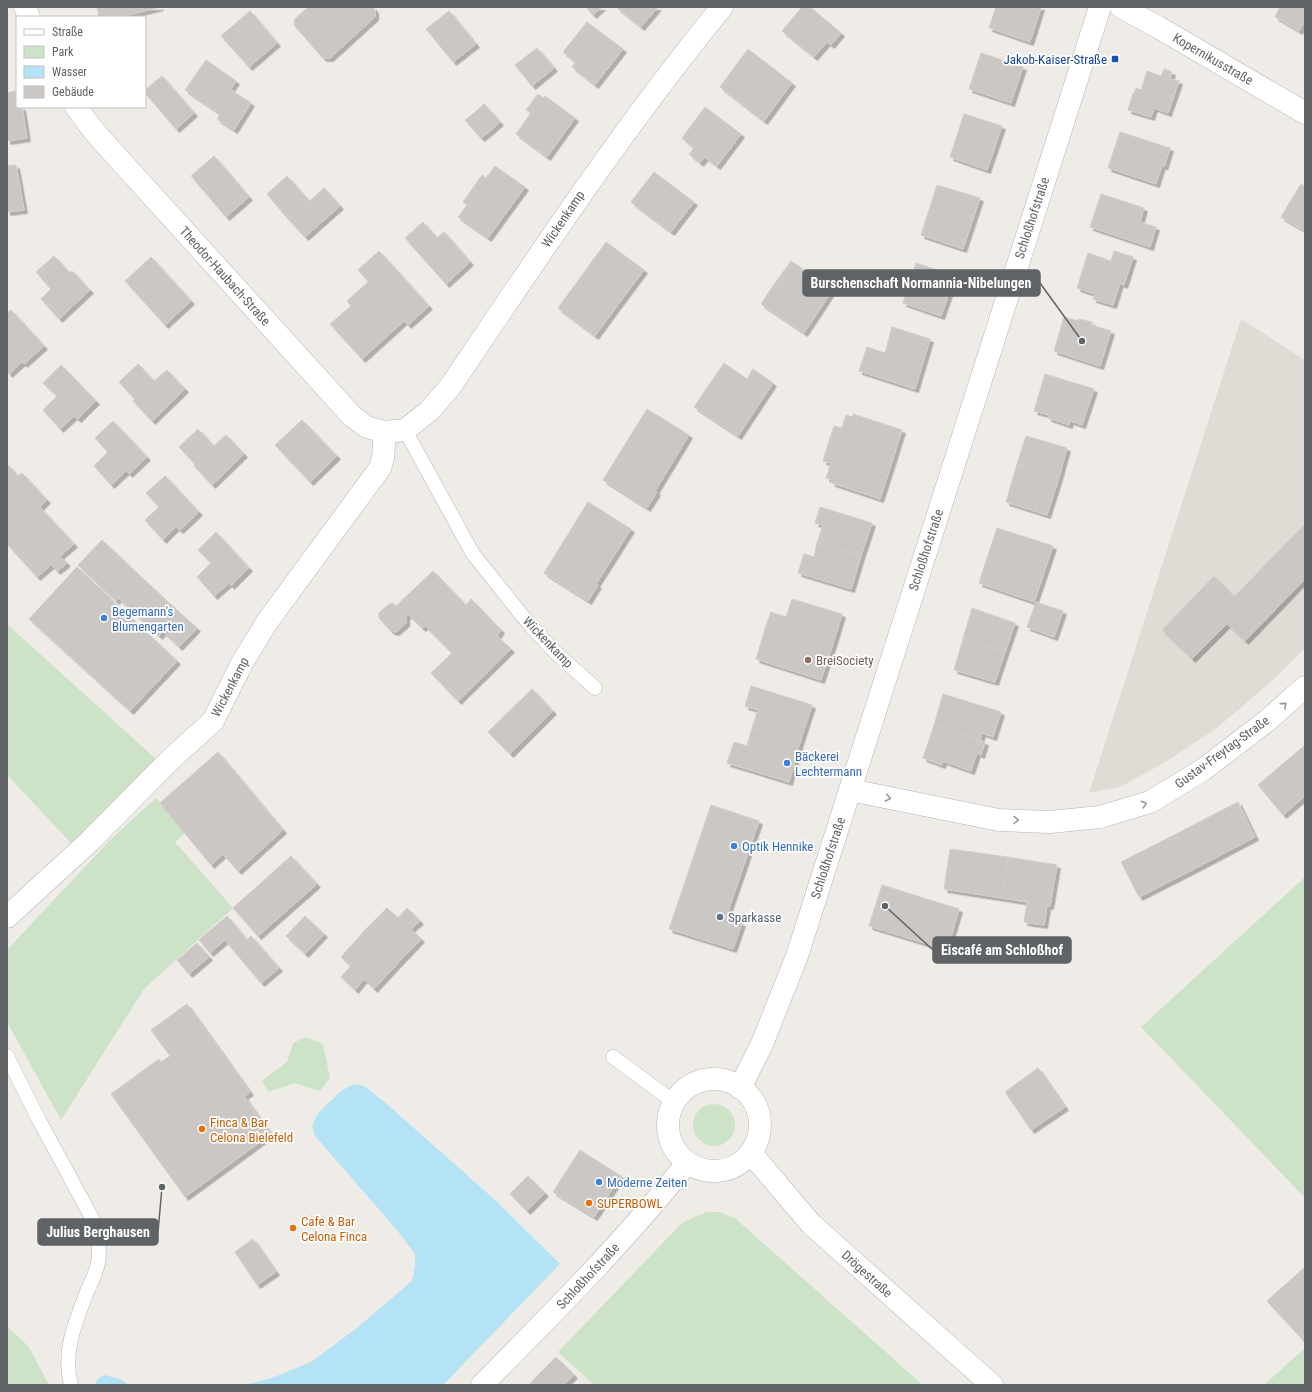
<svg xmlns="http://www.w3.org/2000/svg" width="1312" height="1392" viewBox="0 0 1312 1392" font-family="'Roboto Condensed',sans-serif">
<defs>
<filter id="shadow"><feDropShadow dx="3.5" dy="3.5" stdDeviation="0" flood-color="#0004"/></filter>
</defs>
<rect width="100%" height="100%" fill="#efece8"/>
<!-- education -->
<polygon fill="#dfdcd6" points="1241,319 1305,360 1305,648 1273,680 1217,728 1164,763 1120,787 1089,793"/>
<!-- green -->
<g fill="#cce3c8">
<polygon points="7,624 157,760 71,843 7,775"/>
<polygon points="156,798 185,833 175,842 233,908 144,989 61,1120 7,1022 7,950 110,840"/>
<polygon points="1305,877 1305,1198 1141,1027"/>
<polygon points="305,1037 323,1044 330,1078 320,1091 294,1083 269,1092 262,1081 287,1062 293,1043"/>
<circle cx="714" cy="1125" r="21"/>
<polygon points="707,1212 719,1212 736,1219 923,1385 594,1385 558,1352 682,1223 696,1216"/>
<polygon points="7,1326 29,1347 49,1385 7,1385"/>
<polygon points="1305,1348 1305,1385 1264,1385"/>
</g>
<!-- water -->
<g fill="#b3e3f5">
<polygon points="354,1084 364,1086 388,1105 495,1200 560,1264 443,1385 244,1385 272,1378 311,1362 357,1328 412,1281 415,1266 415,1254 396,1229 315,1136 312,1126 318,1113 341,1091"/>
<polygon points="105,1375 122,1380 129,1385 94,1385 98,1379"/>
</g>
<!-- building -->
<g fill="#cbc7c4" stroke="#d3cdc7" filter="url(#shadow)">
<polygon points="97,7 160,7 120,17 99,17"/>
<polygon points="308,7 373,7 375,10 375,17 330,58 323,58 294,25 295,19"/>
<polygon points="586,7 602,7 593,15"/>
<polygon points="616,7 658,7 641,27"/>
<polygon points="802,7 810,7 841,33 831,45 827,42 814,57 782,31"/>
<polygon points="996,7 1041,7 1030,42 989,28"/>
<polygon points="1280,7 1305,7 1305,21 1299,31 1275,17"/>
<polygon points="250,11 277,43 249,67 221,36"/>
<polygon points="449,11 476,44 453,62 426,29"/>
<polygon points="587,22 623,49 595,85 572,67 576,62 563,52"/>
<polygon points="537,48 554,68 532,86 515,65"/>
<polygon points="748,49 792,83 764,121 720,87"/>
<polygon points="981,53 1023,67 1011,103 969,89"/>
<polygon points="206,60 236,81 216,111 185,90"/>
<polygon points="1164,69 1172,72 1170,79 1179,81 1168,113 1154,108 1151,117 1128,110 1133,93 1134,94 1136,88 1141,90 1147,71 1161,76"/>
<polygon points="162,76 194,113 176,129 145,93 145,90"/>
<polygon points="230,89 251,103 234,130 217,119 221,114 216,111"/>
<polygon points="15,91 17,107 22,107 27,138 7,141 7,93"/>
<polygon points="538,94 543,98 545,96 575,118 547,157 516,134 531,113 526,110"/>
<polygon points="484,104 500,122 490,131 474,113"/>
<polygon points="705,107 741,134 717,166 705,157 700,163 689,154 694,148 682,138"/>
<polygon points="474,113 490,131 481,138 465,120"/>
<polygon points="964,114 1002,126 987,170 950,157"/>
<polygon points="1120,132 1170,148 1164,167 1162,165 1156,184 1108,168"/>
<polygon points="214,156 249,197 226,217 191,176"/>
<polygon points="16,165 24,210 7,212 7,166"/>
<polygon points="495,166 525,187 506,213 473,188 482,175 486,178"/>
<polygon points="654,172 694,202 671,232 631,202"/>
<polygon points="287,176 309,201 289,220 267,194"/>
<polygon points="1301,184 1305,187 1305,231 1281,217"/>
<polygon points="937,185 980,198 963,249 921,235"/>
<polygon points="324,188 340,206 305,237 289,220"/>
<polygon points="473,188 506,213 488,238 458,217 467,205 463,202"/>
<polygon points="1101,194 1144,208 1140,222 1156,227 1150,247 1090,227"/>
<polygon points="423,222 437,238 444,232 470,262 446,284 405,238"/>
<polygon points="606,242 644,270 620,302 583,274"/>
<polygon points="379,251 429,306 408,325 358,270"/>
<polygon points="1114,251 1133,257 1124,285 1120,283 1113,305 1093,299 1095,294 1077,288 1088,253 1111,261"/>
<polygon points="54,256 70,273 72,271 90,290 59,319 41,299 51,289 36,272"/>
<polygon points="151,257 191,301 165,325 125,281"/>
<polygon points="791,261 833,289 818,312 775,283"/>
<polygon points="916,263 955,276 941,316 903,303"/>
<polygon points="583,274 620,302 595,336 558,308"/>
<polygon points="369,281 404,321 362,359 330,324 351,306 347,301"/>
<polygon points="775,283 818,312 804,333 761,304"/>
<polygon points="11,310 44,346 24,364 22,362 9,374 7,372 7,313"/>
<polygon points="1064,317 1079,321 1079,319 1092,322 1091,325 1111,331 1100,366 1054,351"/>
<polygon points="892,327 930,339 915,389 859,371 867,347 885,353"/>
<polygon points="724,363 747,379 753,369 773,383 738,436 694,407"/>
<polygon points="138,364 154,381 167,370 185,389 152,421 133,401 135,399 119,382"/>
<polygon points="61,365 96,401 78,419 74,416 60,429 43,410 57,396 43,383"/>
<polygon points="1045,374 1094,389 1082,425 1070,421 1069,425 1048,418 1049,415 1034,411"/>
<polygon points="647,409 689,435 655,491 657,492 647,508 603,480"/>
<polygon points="853,414 902,430 891,465 828,444 834,426 842,428 846,415 853,417"/>
<polygon points="302,420 337,456 310,482 275,445"/>
<polygon points="113,421 147,457 129,474 126,471 111,485 94,466 108,452 95,438"/>
<polygon points="198,429 214,446 226,435 244,454 212,485 194,466 195,464 179,447"/>
<polygon points="1026,436 1067,448 1059,477 1017,464"/>
<polygon points="828,444 891,465 880,499 832,483 832,480 826,478 831,463 823,461"/>
<polygon points="7,464 18,476 22,473 47,500 40,507 37,504 7,531"/>
<polygon points="1017,464 1059,477 1047,515 1006,502"/>
<polygon points="165,476 199,512 180,530 176,527 163,540 145,520 159,507 146,493"/>
<polygon points="588,502 631,529 596,584 598,585 588,601 544,573"/>
<polygon points="37,504 74,544 60,556 67,563 57,571 51,565 37,577 7,544 7,531"/>
<polygon points="820,507 872,523 861,556 817,543 823,525 815,523"/>
<polygon points="1305,524 1305,579 1245,641 1227,624 1192,659 1162,630 1214,576 1234,597"/>
<polygon points="997,528 1053,546 1044,573 988,555"/>
<polygon points="216,532 249,568 231,586 229,583 214,596 197,577 211,563 198,550"/>
<polygon points="102,540 139,575 116,601 78,565"/>
<polygon points="817,543 861,556 851,589 798,573 804,554 814,557"/>
<polygon points="988,555 1044,573 1034,602 979,583"/>
<polygon points="77,567 177,661 130,711 29,619"/>
<polygon points="433,571 466,605 471,599 501,630 497,636 511,649 458,701 431,673 452,653 425,626 422,628 408,614 406,617 406,623 396,632 391,631 379,618 379,613 389,604 393,603 396,606"/>
<polygon points="139,575 180,613 159,636 118,598"/>
<polygon points="792,599 842,614 832,647 766,626 771,612 786,617"/>
<polygon points="1036,602 1063,611 1054,637 1027,627"/>
<polygon points="972,608 1015,623 1005,652 963,639"/>
<polygon points="180,613 197,628 179,647 163,632"/>
<polygon points="766,626 832,647 821,680 756,659"/>
<polygon points="963,639 1005,652 995,682 954,670"/>
<polygon points="751,686 812,705 800,742 752,728 758,710 745,706"/>
<polygon points="532,689 553,711 510,754 488,732"/>
<polygon points="943,694 1001,712 993,737 982,733 980,740 934,725"/>
<polygon points="934,725 985,742 981,755 977,753 971,771 943,761 942,765 923,758"/>
<polygon points="752,728 800,742 789,782 727,763 734,742 747,746"/>
<polygon points="1305,745 1305,796 1283,815 1258,785"/>
<polygon points="218,752 283,830 238,871 223,854 211,865 160,803"/>
<polygon points="1238,802 1255,837 1194,869 1176,834"/>
<polygon points="711,805 759,821 726,917 742,923 733,949 669,929"/>
<polygon points="1176,834 1194,869 1139,897 1121,862"/>
<polygon points="950,849 1008,857 1002,898 944,889"/>
<polygon points="291,856 317,884 258,936 233,908"/>
<polygon points="1008,857 1057,865 1050,906 1047,906 1044,925 1024,922 1027,902 1002,898"/>
<polygon points="882,885 959,909 947,950 869,926"/>
<polygon points="387,908 398,918 407,908 420,921 411,929 421,939 398,963 365,930"/>
<polygon points="227,916 247,940 234,951 225,940 210,953 199,940"/>
<polygon points="305,916 324,934 305,954 286,936"/>
<polygon points="365,930 398,963 374,989 364,979 355,990 341,977 351,966 341,957"/>
<polygon points="251,936 279,968 261,983 234,951"/>
<polygon points="197,943 209,957 189,974 177,960"/>
<polygon points="187,1004 250,1092 206,1124 161,1062 170,1056 151,1030"/>
<polygon points="159,1059 206,1124 244,1096 271,1134 185,1197 111,1094"/>
<polygon points="1038,1068 1065,1107 1031,1130 1005,1092"/>
<polygon points="580,1150 621,1176 594,1217 553,1192"/>
<polygon points="528,1176 545,1193 527,1211 510,1194"/>
<polygon points="253,1239 276,1272 257,1285 235,1252"/>
<polygon points="1305,1267 1305,1337 1302,1339 1267,1301"/>
<polygon points="556,1357 574,1375 564,1385 543,1385 535,1378"/>
<polygon points="535,1378 543,1385 529,1385"/>
</g>
<g fill="none" stroke-linecap="round" stroke-linejoin="round">
<defs>
<g id="lane">
<polyline points="405,430 473,554 529,624 555,652 595,688"/>
<path d="M7,1056L39,1120L92,1218C97,1232 101,1247 98,1263C96,1272 92,1281 88,1289C76,1321 62,1351 71,1385"/>
<polyline points="613,1057 674,1102"/>
</g>
<g id="street">
<polyline points="25,7 29,17"/>
<polyline points="1121,7 1158,27 1305,113"/>
<path d="M76,107L90,126L99,137L352,416L367,427L385,432L405,430L429,411L450,387C537,258 623,128 722,7"/>
<polyline points="850,790 999,820 1050,822 1100,817 1150,802 1204,769 1268,720 1305,687"/>
<polyline points="7,917 90,841 170,760 213,721 242,663 267,622 380,468 383,458 385,432"/>
<circle cx="714" cy="1125" r="46"/>
<polyline points="740,1088 762,1044 797,956 1100,7"/>
<polyline points="751,1153 811,1224 992,1385"/>
<path d="M482,1385C553,1313 624,1242 687,1163"/>
</g>
</defs>
<!-- lane casing -->
<use href="#lane" stroke="#b3b5b8" stroke-width="15"/>
<!-- street casing -->
<use href="#street" stroke="#b3b5b8" stroke-width="23"/>
<!-- lane -->
<use href="#lane" stroke="#fff" stroke-width="14"/>
<!-- street -->
<use href="#street" stroke="#fff" stroke-width="22"/>
</g>
<!-- one-way arrows -->
<defs><path id="oneway-chevron" d="M-2-3.5L2.5 0L-2 3.5" fill="none" stroke-width="1.6" stroke-linecap="round" stroke-linejoin="round"/></defs>
<g stroke="#979a9c">
<use href="#oneway-chevron" transform="translate(1284 705) rotate(-41)"/>
<use href="#oneway-chevron" transform="translate(888 798) rotate(11)"/>
<use href="#oneway-chevron" transform="translate(1144 804) rotate(-17)"/>
<use href="#oneway-chevron" transform="translate(1016 820) rotate(2)"/>
</g>
<!-- markers -->
<rect fill="#1a4fb4" stroke="#fff" stroke-width="1.5" x="1111" y="55" width="8" height="8" rx="2"/>
<g fill="#3f7fe0" stroke="#fff" stroke-width="1.5">
<circle cx="104" cy="618" r="4"/>
<circle cx="787" cy="763" r="4"/>
<circle cx="734" cy="846" r="4"/>
<circle cx="599" cy="1182" r="4"/>
</g>
<circle fill="#8d6e63" stroke="#fff" stroke-width="1.5" cx="808" cy="660" r="4"/>
<circle fill="#5c6f8a" stroke="#fff" stroke-width="1.5" cx="720" cy="917" r="4"/>
<g fill="#e8710a" stroke="#fff" stroke-width="1.5">
<circle cx="202" cy="1129" r="4"/>
<circle cx="589" cy="1203" r="4"/>
<circle cx="293" cy="1228" r="4"/>
</g>
<g text-anchor="middle" dominant-baseline="central" stroke-width="3.5" stroke-linejoin="round" paint-order="stroke">
<!-- transit labels -->
<g font-size="13" fill="#164399" stroke="#fff" text-anchor="end">
<text x="1107" y="59">Jakob-Kaiser-Straße</text>
</g>
<!-- street labels -->
<g font-size="13" fill="#5f6366" stroke="#fff">
<text transform="translate(1213 59) rotate(30)">Kopernikusstraße</text>
<text transform="translate(1032 218) rotate(-72)">Schloßhofstraße</text>
<text transform="translate(563 219) rotate(-56)">Wickenkamp</text>
<text transform="translate(225 276) rotate(48)">Theodor-Haubach-Straße</text>
<text transform="translate(926 550) rotate(-72)">Schloßhofstraße</text>
<text transform="translate(548 642) rotate(46)">Wickenkamp</text>
<text transform="translate(230 687) rotate(-62)">Wickenkamp</text>
<text transform="translate(1222 752) rotate(-36)">Gustav-Freytag-Straße</text>
<text transform="translate(828 858) rotate(-72)">Schloßhofstraße</text>
<text transform="translate(867 1274) rotate(42)">Drögestraße</text>
<text transform="translate(588 1276) rotate(-47)">Schloßhofstraße</text>
</g>
<!-- shop labels -->
<g font-size="13" fill="#366cbe" stroke="#fff" text-anchor="start">
<text x="112" y="611">Begemann's<tspan x="112" dy="15">Blumengarten</tspan></text>
<text x="795" y="756">Bäckerei<tspan x="795" dy="15">Lechtermann</tspan></text>
<text x="742" y="846">Optik Hennike</text>
<text x="607" y="1182">Moderne Zeiten</text>
</g>
<!-- education labels -->
<g font-size="13" fill="#785e54" stroke="#fff" text-anchor="start">
<text x="816" y="660">BreiSociety</text>
</g>
<!-- service labels -->
<g font-size="13" fill="#4e5e75" stroke="#fff" text-anchor="start">
<text x="728" y="917">Sparkasse</text>
</g>
<!-- food labels -->
<g font-size="13" fill="#c56008" stroke="#fff" text-anchor="start">
<text x="210" y="1122">Finca &amp; Bar<tspan x="210" dy="15">Celona Bielefeld</tspan></text>
<text x="597" y="1203">SUPERBOWL</text>
<text x="301" y="1221">Cafe &amp; Bar<tspan x="301" dy="15">Celona Finca</tspan></text>
</g>
</g>
<!-- callouts -->
<path fill="none" stroke="#5f6366" stroke-width="1.5" d="M1082 341L1040 283M885 906L933 950M162 1187L158 1232"/>
<g fill="#5f6366" stroke="#fff" stroke-width="1.5">
<circle cx="1082" cy="341" r="4"/>
<circle cx="885" cy="906" r="4"/>
<circle cx="162" cy="1187" r="4"/>
</g>
<g fill="#5f6366" stroke="#5f6366" stroke-width="1.5">
<rect x="803" y="270" width="237" height="26" rx="4"/>
<rect x="933" y="937" width="138" height="26" rx="4"/>
<rect x="38" y="1219" width="120" height="26" rx="4"/>
</g>
<g font-size="14" text-anchor="middle" font-weight="bold" fill="#fff">
<text x="921" y="288">Burschenschaft Normannia-Nibelungen</text>
<text x="1002" y="955">Eiscafé am Schloßhof</text>
<text x="98" y="1237">Julius Berghausen</text>
</g>
<!-- border -->
<rect width="1312" height="1392" fill="none" stroke="#5f6366" stroke-width="16"/>
<!-- legend -->
<rect x="16" y="16" width="130" height="92" fill="#ffffff" stroke="#bfc1c2"/>
<rect x="24" y="29" width="20" height="6" fill="#ffffff" stroke="#bfc1c2"/>
<text x="52" y="36" font-size="12" fill="#5f6366">Straße</text>
<rect x="24" y="46" width="20" height="12" fill="#cce3c8" stroke="#bfc1c2"/>
<text x="52" y="56" font-size="12" fill="#5f6366">Park</text>
<rect x="24" y="66" width="20" height="12" fill="#b3e3f5" stroke="#bfc1c2"/>
<text x="52" y="76" font-size="12" fill="#5f6366">Wasser</text>
<rect x="24" y="86" width="20" height="12" fill="#cbc7c4" stroke="#bfc1c2"/>
<text x="52" y="96" font-size="12" fill="#5f6366">Gebäude</text>
</svg>
